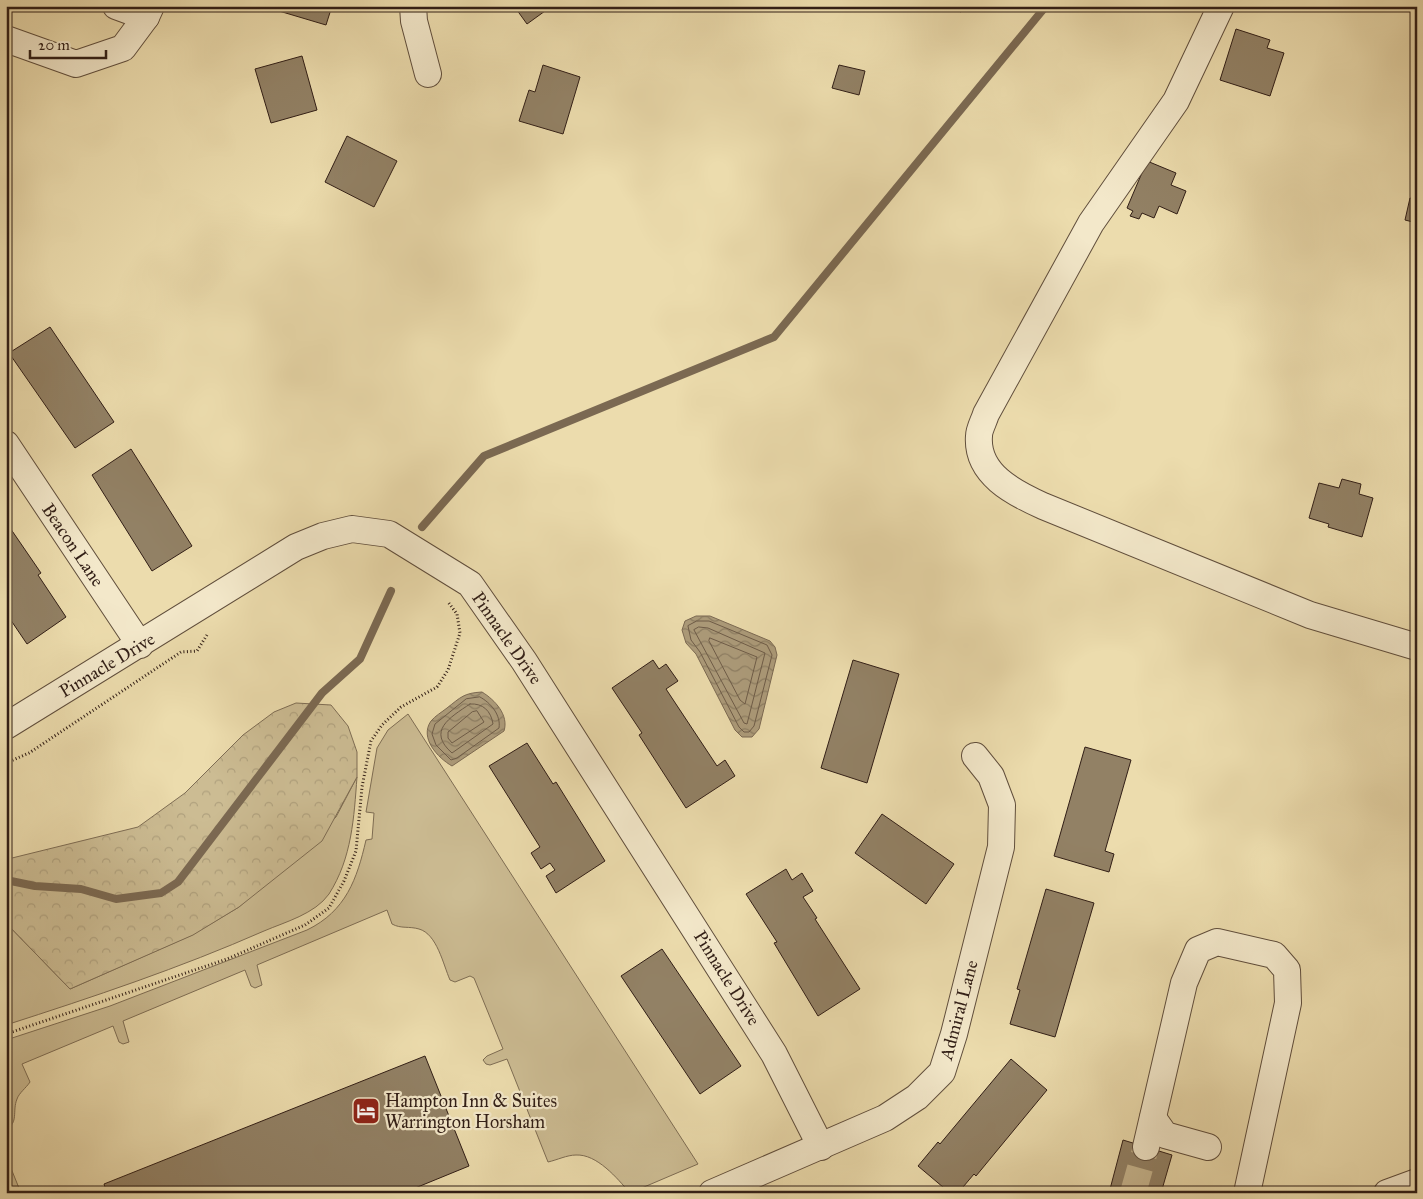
<svg xmlns="http://www.w3.org/2000/svg" width="1423" height="1199" viewBox="0 0 1423 1199" font-family="'IM FELL Great Primer',serif">
<defs>
<pattern id="forest-crowns" width="20" height="18" patternUnits="userSpaceOnUse" patternTransform="scale(1.25)"><rect width="20" height="18" fill="#ccbc93"/><path d="M2 6a3 3 0 1 1 6 0M12 15a3 3 0 1 1 6 0" fill="none" stroke="#b0a17e"/></pattern>
<pattern id="water-waves" width="16" height="10" patternUnits="userSpaceOnUse" patternTransform="scale(1.25)"><rect width="16" height="10" fill="#ac9b7a"/><path d="M0 5q4-4 8 0t8 0" fill="none" stroke="#8d7e63"/></pattern>
</defs>
<rect width="100%" height="100%" fill="#ecdcad"/>
<filter id="stains"><feTurbulence type="fractalNoise" baseFrequency=".004" numOctaves="4"/><feColorMatrix values="0 0 0 0 .2 0 0 0 0 .09 0 0 0 0 .02 0 0 0 .5 -.17"/></filter>
<radialGradient id="worn" r=".72"><stop offset=".6" stop-color="#630" stop-opacity="0"/><stop offset="1" stop-color="#630" stop-opacity=".3"/></radialGradient>
<!-- grass -->
<g fill="#ccbc93" stroke="#7e6d54">
<path d="M408,714L698,1164L630,1193C617,1178 597,1154 576,1155C567,1155 557,1160 548,1162L507,1059L490,1065L486,1064L483,1060L487,1056L503,1049L474,978L470,976L455,982L450,980C443,964 437,934 419,929C409,926 401,929 392,924L387,910L257,965L262,985L255,988L251,986L245,970L123,1021L129,1042L123,1044L119,1042L113,1026L22,1064L30,1082C26,1088 19,1093 17,1099C12,1111 19,1123 6,1129V1040L110,1006L307,930C346,911 357,879 366,840L372,839L374,813L366,812L377,748L388,730Z"/>
<path d="M357,777C354,817 352,858 329,894C315,914 285,922 264,931C180,968 93,997 6,1025V923L70,989L192,935L239,907L336,817Z"/>
<polygon points="6,1156 21,1193 6,1193"/>
</g>
<!-- forest -->
<polygon fill="url(#forest-crowns)" stroke="#7e6d54" points="296,703 331,705 348,726 357,752 357,777 322,841 239,907 193,935 70,989 6,923 6,858 12,858 138,827 185,793 243,735 274,712"/>
<!-- water -->
<g fill="url(#water-waves)" stroke="#7b6952">
<polygon points="696,616 710,616 770,641 775,647 777,655 759,729 752,737 742,737 735,730 696,654 686,643 682,630 685,621"/>
<path d="M482,692C495,700 509,715 504,731L452,766C438,758 419,738 431,721C435,716 442,712 447,708C461,697 464,693 482,692Z"/>
</g>
<g fill="none" stroke-linecap="round" stroke-linejoin="round">
<!-- shore -->
<g stroke="#6e5c48" stroke-width="1">
<polygon points="697,621 709,621 767,645 772,655 754,726 749,732 744,732 739,727 700,652 691,640 688,626"/>
<polygon points="699,627 708,628 765,653 747,724 744,723 694,630"/>
<polygon points="710,638 757,657 745,704 740,700 709,641"/>
<path d="M480,697C491,703 501,715 499,728L457,758L451,760L436,745L432,734L435,724L466,699Z"/>
<path d="M470,704C483,703 491,711 493,724L452,753C427,731 449,718 470,704Z"/>
<polygon points="477,711 484,722 452,743 448,738 448,732 472,712"/>
</g>
<!-- stream -->
<g stroke="#7b6952" stroke-width="8">
<polyline points="422,527 484,456 774,337 1046,6"/>
<polyline points="6,880 35,886 81,889 116,899 161,893 178,882 322,693 360,659 391,591"/>
</g>
</g>
<!-- building -->
<g fill="#928165" stroke="#311e16">
<polygon points="280,6 332,6 326,25 279,11"/>
<polygon points="514,6 552,6 527,24"/>
<polygon points="943,6 963,6 961,12"/>
<polygon points="1236,29 1270,40 1267,48 1284,53 1270,96 1220,80"/>
<polygon points="302,56 317,110 271,123 255,69"/>
<polygon points="543,65 580,77 563,134 519,121 529,90 535,92"/>
<polygon points="839,65 865,71 859,95 832,88"/>
<polygon points="347,136 397,161 374,207 325,182"/>
<polygon points="1147,161 1176,173 1171,185 1186,191 1177,214 1159,206 1154,218 1142,213 1139,219 1130,216 1133,211 1127,208"/>
<polygon points="1410,198 1417,200 1417,223 1405,220"/>
<polygon points="50,327 114,422 75,448 9,353"/>
<polygon points="131,449 192,546 152,571 92,475"/>
<polygon points="1342,479 1361,484 1359,494 1373,498 1362,537 1328,527 1329,524 1309,518 1319,483 1339,488"/>
<polygon points="6,522 41,573 38,575 66,617 27,644 6,613"/>
<polygon points="653,660 659,669 666,664 678,681 666,689 717,766 725,760 735,776 686,808 639,735 642,733 612,688"/>
<polygon points="853,660 899,674 867,783 821,768"/>
<polygon points="527,743 553,784 556,782 605,861 556,893 546,876 555,870 550,863 541,869 531,853 540,847 489,766"/>
<polygon points="1085,747 1131,760 1105,851 1114,854 1109,872 1054,856"/>
<polygon points="882,814 954,864 926,904 855,853"/>
<polygon points="786,869 792,880 802,873 813,891 803,897 817,918 815,919 860,989 818,1016 774,943 777,942 746,894"/>
<polygon points="1046,889 1094,903 1055,1037 1010,1024 1020,990 1017,989"/>
<polygon points="662,949 741,1066 700,1094 621,976"/>
<polygon points="425,1056 469,1166 403,1193 107,1193 104,1184"/>
<polygon points="1011,1059 1047,1090 976,1176 974,1174 958,1193 950,1193 918,1166 938,1142 940,1144"/>
<polygon points="1123,1140 1172,1155 1161,1193 1109,1193"/>
</g>
<g fill="none" stroke-linecap="round" stroke-linejoin="round">
<!-- minor-tunnel -->
<polyline stroke="#c7b68f" stroke-width="26" stroke-dasharray="26 13" stroke-linecap="butt" points="1133,1193 1146,1147"/>
<defs>
<g id="minor">
<polyline points="116,6 146,17"/>
<polyline points="413,6 414,21 428,74"/>
<path d="M1221,6L1176,101L1091,223L986,414C984,421 979,429 979,436C976,474 1014,493 1043,506L1310,615L1417,647"/>
<polyline points="6,39 76,64 123,48 146,17 151,6"/>
<polyline points="6,444 140,645"/>
<polyline points="6,726 296,547 323,536 352,529 389,534 470,584 524,661 774,1054 821,1147"/>
<polyline points="1153,1118 1165,1135 1208,1147"/>
<polyline points="1146,1147 1184,983 1198,950 1217,942 1274,955 1287,970 1288,1003 1247,1193"/>
<polyline points="712,1193 885,1118 917,1097 942,1072 954,1034 1001,847 1002,805 991,776 975,756"/>
<polyline points="1387,1193 1417,1182"/>
</g>
</defs>
<!-- minor casing -->
<use href="#minor" stroke="#604e3c" stroke-width="28"/>
<!-- path -->
<g stroke="#311e16" stroke-width="3" stroke-dasharray="1 2.5" stroke-linecap="butt">
<polyline points="6,763 29,753 181,652 197,651 207,635"/>
<polyline points="6,1034 227,959 305,925 329,908 344,881 356,851 362,787 371,741 382,725 401,707 437,687 448,670 460,633 457,614 448,602"/>
</g>
<!-- minor -->
<use href="#minor" stroke="#f3e8ca" stroke-width="26"/>
</g>
<!-- icons -->
<defs>
<symbol id="hotel-square" viewBox="-11 -11 22 22"><rect x="-9" y="-9" width="18" height="18" rx="4" fill="#8f2418" stroke="#f3e8ca"/><path d="M-6-4.5h1.5V1H6V5H4.5V3h-9V5H-6ZM-4 0a1.8 1.8 0 1 1 3.6 0ZM.5 0V-2.5h3Q6-2.5 6 0Z" fill="#fff"/></symbol>
</defs>
<g fill-rule="evenodd">
<use href="#hotel-square" x="350" y="1095" width="32" height="32"/>
</g>
<g text-anchor="middle" dominant-baseline="central" stroke-width="4.5" stroke-linejoin="round" paint-order="stroke">
<!-- street labels -->
<g font-size="18" fill="#311e16" stroke="#f3e8ca">
<text transform="translate(73 545) rotate(56)">Beacon Lane</text>
<text transform="translate(507 638) rotate(55)">Pinnacle Drive</text>
<text transform="translate(107 665) rotate(-31)">Pinnacle Drive</text>
<text transform="translate(727 978) rotate(58)">Pinnacle Drive</text>
<text transform="translate(959 1010) rotate(-75)">Admiral Lane</text>
</g>
<!-- poi labels -->
<g font-size="18" fill="#311e16" stroke="#f3e8ca" text-anchor="start">
<text x="385" y="1101">Hampton Inn &amp; Suites<tspan x="385" dy="21">Warrington Horsham</tspan></text>
</g>
</g>
<!-- margin -->
<rect width="1423" height="1199" fill="none" stroke="#ecdcad" stroke-width="25"/>
<rect x="8" y="8" width="1408" height="1184" fill="none" stroke="#311e16" stroke-width="2.5"/>
<rect x="12" y="12" width="1398" height="1174" fill="none" stroke="#311e16"/>
<!-- scale -->
<path d="M30 50v8h76v-8" fill="none" stroke="#311e16" stroke-width="2.5"/>
<text x="38" y="50" font-size="15" fill="#311e16" stroke="#f3e8ca" stroke-width="4" paint-order="stroke">20 m</text>
<rect width="100%" height="100%" filter="url(#stains)"/>
<rect width="100%" height="100%" fill="url(#worn)"/>
</svg>
